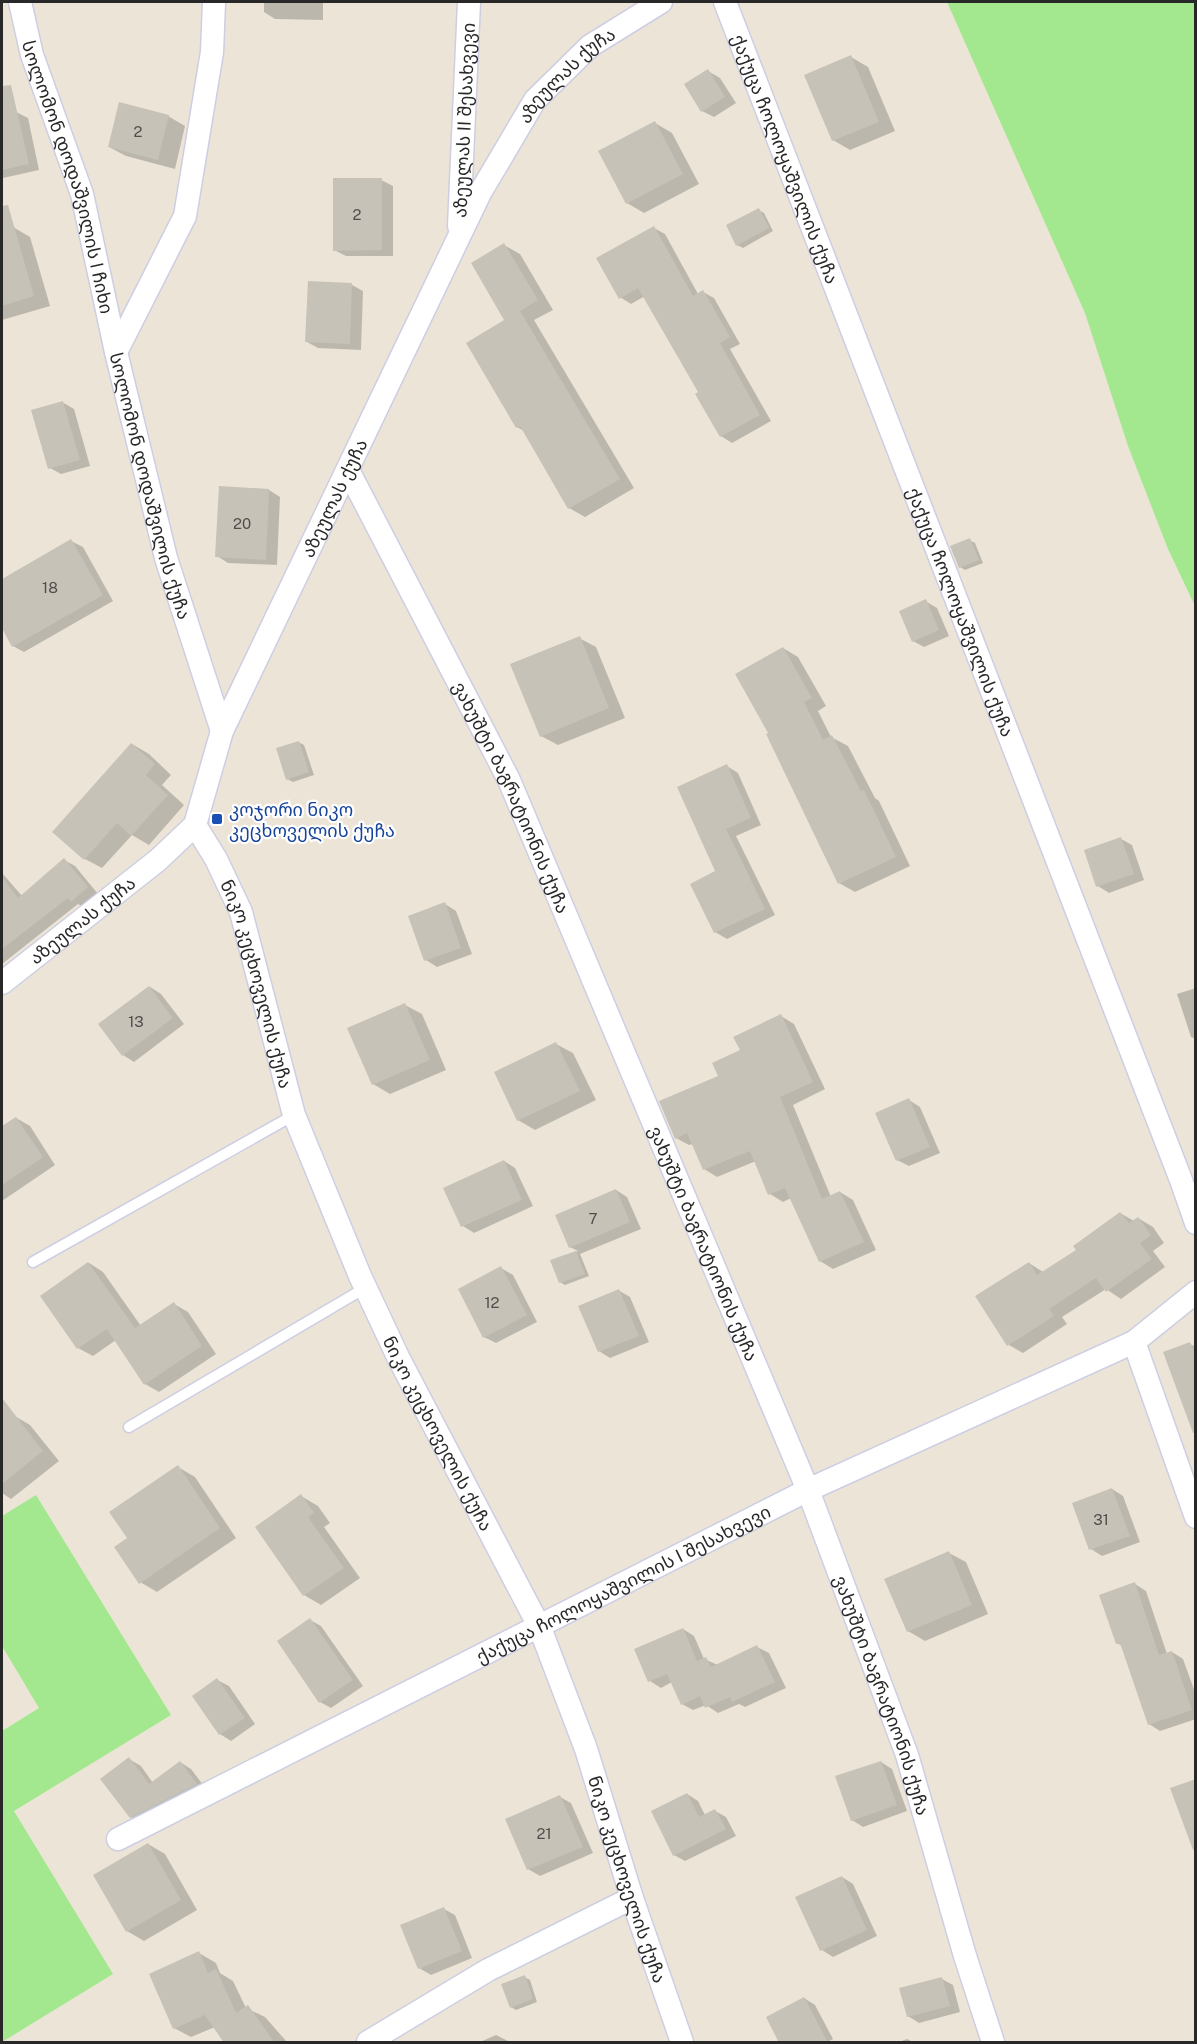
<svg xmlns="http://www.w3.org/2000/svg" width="1197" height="2044" viewBox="0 0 1197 2044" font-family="'Public Sans','Noto Sans Georgian',sans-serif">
<rect width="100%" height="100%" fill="#ece5d7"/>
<!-- green -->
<g fill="#a3e88e">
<polygon points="947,2 1195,2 1195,606 1168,549 1128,446 1085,313"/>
<polygon points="36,1495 171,1715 14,1811 113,1974 2,2042 2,1731 39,1708 2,1646 2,1516"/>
</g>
<!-- shadow -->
<g fill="#0003">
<polygon points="264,2 323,2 323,20 275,19 264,12"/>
<polygon points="851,57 868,67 895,131 850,150 833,140"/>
<polygon points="708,71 720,78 736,103 714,117 702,111"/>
<polygon points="16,112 28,118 39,170 3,178 2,115"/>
<polygon points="168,116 185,126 175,169 126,156 109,147"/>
<polygon points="655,123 672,133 699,184 644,213 627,203"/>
<polygon points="381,180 393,186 393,256 346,256 334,250"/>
<polygon points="759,210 764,213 773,231 743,248 737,245"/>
<polygon points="13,227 30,237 50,306 2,320 2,230"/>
<polygon points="654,228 665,234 698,294 703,292 714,298 740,344 730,349 771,421 732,443 721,436 700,393 645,296 631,304 620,297"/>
<polygon points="504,245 520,254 553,310 534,320 634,488 585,517 569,508 524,431 517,427 506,321"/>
<polygon points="352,285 363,291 361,350 318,348 307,342"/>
<polygon points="62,402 74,409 90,466 61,474 50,468"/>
<polygon points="269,490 280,497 277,565 228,563 217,556"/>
<polygon points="969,540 975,543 983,563 965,570 960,567"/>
<polygon points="71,541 83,547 113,601 24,652 13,646 2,625 2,581"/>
<polygon points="925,601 937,608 949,636 924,647 913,641"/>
<polygon points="579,638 596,647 625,718 558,745 541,736"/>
<polygon points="783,648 798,657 826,706 818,711 831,737 848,746 875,798 879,801 910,866 855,892 839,883"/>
<polygon points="298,742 304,745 314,775 293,782 287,779"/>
<polygon points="132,744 149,754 171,775 162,785 184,805 149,845 132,835 102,868 85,859 55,832"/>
<polygon points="727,766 738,773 761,825 736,836 775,915 727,939 715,932 692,884 717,872"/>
<polygon points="1121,839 1132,845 1144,880 1109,893 1098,886"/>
<polygon points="64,860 75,866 98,894 83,907 78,904 2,964 2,873 22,896"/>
<polygon points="445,904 456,911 472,954 437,967 426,960"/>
<polygon points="150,987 161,994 184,1024 134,1062 123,1055"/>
<polygon points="1196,988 1196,1039 1191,1037 1177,994"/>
<polygon points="405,1005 422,1014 446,1070 390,1094 373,1084"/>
<polygon points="781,1016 794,1024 825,1089 793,1105 831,1197 840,1192 853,1200 876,1250 833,1269 820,1261 791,1198 783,1202 770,1194 756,1161 717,1177 704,1169 693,1144 689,1145 676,1138 742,1051"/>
<polygon points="556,1044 573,1053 596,1100 535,1130 518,1120"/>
<polygon points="909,1100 920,1107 940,1153 909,1166 897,1160"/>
<polygon points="16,1118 30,1126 55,1165 2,1201 2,1128"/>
<polygon points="504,1161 515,1168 533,1206 474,1233 463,1226 445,1188"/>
<polygon points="616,1190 627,1197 641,1229 580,1254 589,1276 565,1285 560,1282 552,1261 578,1251 570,1247"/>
<polygon points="1120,1213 1134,1221 1138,1218 1153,1227 1164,1243 1153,1251 1165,1267 1121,1299 1106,1289 1062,1317 1067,1324 1023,1353 1009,1345 1029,1263 1043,1272 1078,1250"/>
<polygon points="89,1263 103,1272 141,1326 174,1304 188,1312 216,1354 159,1392 145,1384 116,1340 93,1356 78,1348 42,1296"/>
<polygon points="501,1268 513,1275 537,1322 496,1343 484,1337"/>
<polygon points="618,1290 630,1297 649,1342 610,1358 599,1351"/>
<polygon points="1190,1344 1196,1347 1196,1403"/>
<polygon points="13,1415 30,1425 59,1461 11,1499 2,1493 2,1418 6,1421"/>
<polygon points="178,1467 195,1477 236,1538 157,1592 140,1582"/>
<polygon points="1112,1489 1123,1496 1140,1542 1102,1556 1091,1549"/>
<polygon points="301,1496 318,1506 330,1523 324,1527 360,1578 321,1605 304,1595"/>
<polygon points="949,1553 966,1562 988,1614 925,1641 908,1631"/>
<polygon points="1135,1584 1146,1591 1167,1654 1172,1652 1183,1659 1196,1695 1196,1719 1160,1731 1149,1724 1122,1646 1117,1643"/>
<polygon points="310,1620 321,1626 363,1686 331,1708 320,1702"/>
<polygon points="683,1629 694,1636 704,1659 718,1665 757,1647 769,1653 786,1688 745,1707 739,1704 718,1713 706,1705 693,1710 682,1704 672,1682 661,1688 650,1681"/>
<polygon points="217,1680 229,1686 255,1724 231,1741 220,1734"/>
<polygon points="129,1759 141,1766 153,1783 180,1762 191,1769 207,1790 142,1823 131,1817"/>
<polygon points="881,1762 892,1769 907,1811 863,1827 852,1820"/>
<polygon points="687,1794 698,1801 705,1815 715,1811 726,1817 736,1836 685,1861 674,1855"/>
<polygon points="560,1797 571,1803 593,1853 540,1876 528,1869"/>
<polygon points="148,1844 165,1854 197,1910 144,1941 127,1931"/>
<polygon points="842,1877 853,1884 877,1936 833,1957 822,1950"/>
<polygon points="444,1909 455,1915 472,1958 431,1975 419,1968"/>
<polygon points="199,1953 216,1963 220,1973 233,1981 246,2008 265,2017 287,2042 226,2042 215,2027 191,2037 174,2028"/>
<polygon points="524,1977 530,1980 537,2002 516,2010 511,2007"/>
<polygon points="942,1979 953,1985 960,2012 919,2023 908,2016"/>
<polygon points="804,1998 815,2005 833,2039 827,2042"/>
<polygon points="496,2035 510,2042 480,2042"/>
<polygon points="907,2039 913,2042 899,2042"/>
</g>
<!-- building -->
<g fill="#c7c2b8">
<polygon points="851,55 879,122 832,141 804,75"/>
<polygon points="708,69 725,97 701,112 684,84"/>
<polygon points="11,85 29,164 2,170 2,86"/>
<polygon points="119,102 169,115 158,160 108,147"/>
<polygon points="655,121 683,174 626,204 598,151"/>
<polygon points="333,178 382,178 382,250 333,251"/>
<polygon points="8,205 34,296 2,306 2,206"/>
<polygon points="759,208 769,228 736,246 726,225"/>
<polygon points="654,226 693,296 703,290 730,337 720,343 760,415 720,437 695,394 698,392 638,288 619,299 596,258"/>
<polygon points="504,243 538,300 520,311 620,479 568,509 520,426 516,428 466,343 504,320 471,263"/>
<polygon points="308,281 352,283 350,344 305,342"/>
<polygon points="63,401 80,460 48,469 31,410"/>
<polygon points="219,486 269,489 266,560 215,557"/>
<polygon points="970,538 979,560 959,568 950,546"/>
<polygon points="71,539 103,595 12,647 2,628 2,579"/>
<polygon points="926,599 939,630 912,642 899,611"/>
<polygon points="580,636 609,708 540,737 510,664"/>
<polygon points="783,647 812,698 804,702 823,740 832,735 861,791 864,790 896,857 838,884 766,734 768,733 735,674"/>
<polygon points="299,741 309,772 286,780 276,748"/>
<polygon points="131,743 155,764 146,775 168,795 131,836 117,823 84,860 52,832"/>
<polygon points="727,764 751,818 726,829 765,909 714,933 690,884 715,871 677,787"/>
<polygon points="1121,837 1134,874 1096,887 1084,850"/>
<polygon points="64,858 88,887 71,902 68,898 2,949 2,877 18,898"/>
<polygon points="445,902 461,948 424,961 408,916"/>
<polygon points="149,986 173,1018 122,1056 98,1024"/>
<polygon points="405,1003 430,1060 372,1085 347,1028"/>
<polygon points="781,1014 813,1082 780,1097 822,1199 840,1191 864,1242 819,1262 785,1188 768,1195 750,1151 703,1170 687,1133 675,1139 659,1101 718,1076 712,1063 740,1050 733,1037"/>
<polygon points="556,1042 580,1091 517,1121 494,1072"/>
<polygon points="909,1098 930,1147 896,1161 875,1113"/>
<polygon points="16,1117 43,1157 2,1185 2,1126"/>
<polygon points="504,1160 522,1200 461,1227 443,1188"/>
<polygon points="616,1189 630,1222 569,1248 555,1215"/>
<polygon points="1120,1212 1129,1223 1138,1217 1151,1235 1140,1243 1152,1259 1106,1292 1096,1278 1049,1309 1054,1316 1007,1346 975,1296 1029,1262 1037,1275 1076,1250 1073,1246"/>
<polygon points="576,1251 585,1274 559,1283 550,1260"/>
<polygon points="88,1262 135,1328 174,1302 202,1346 144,1385 107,1329 77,1349 40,1296"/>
<polygon points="501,1266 527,1315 483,1338 458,1289"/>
<polygon points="619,1289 639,1336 598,1352 578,1306"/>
<polygon points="1190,1342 1196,1356 1196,1432 1193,1433 1163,1352"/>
<polygon points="2,1398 43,1451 2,1484"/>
<polygon points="178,1465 220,1528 139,1584 114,1547 127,1538 109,1512"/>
<polygon points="1112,1488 1130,1536 1089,1550 1072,1503"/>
<polygon points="301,1494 314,1513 308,1517 344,1568 303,1596 255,1527"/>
<polygon points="949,1551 972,1605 907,1632 884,1579"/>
<polygon points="1135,1582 1159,1655 1172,1651 1192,1710 1148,1725 1120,1643 1116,1644 1099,1595"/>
<polygon points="310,1618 353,1680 319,1703 277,1641"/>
<polygon points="683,1628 697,1661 706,1657 711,1667 757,1645 775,1682 732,1702 730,1697 705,1708 700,1696 681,1705 667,1674 648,1682 634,1649"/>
<polygon points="217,1678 245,1718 219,1735 192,1696"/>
<polygon points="129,1757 149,1784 180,1761 197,1784 130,1818 100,1779"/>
<polygon points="881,1761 897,1805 851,1821 835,1776"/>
<polygon points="1196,1779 1196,1850 1193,1850 1170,1788"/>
<polygon points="687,1793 699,1817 715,1809 726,1829 673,1856 651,1811"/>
<polygon points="560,1795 583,1847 527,1870 505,1819"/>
<polygon points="148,1843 181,1900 126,1932 93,1875"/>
<polygon points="842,1876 867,1930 820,1951 795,1897"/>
<polygon points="444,1907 462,1951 418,1969 400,1925"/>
<polygon points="199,1951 208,1973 216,1969 236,2013 248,2005 275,2043 224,2043 205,2015 173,2029 149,1974"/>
<polygon points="525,1975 533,1999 510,2008 501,1984"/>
<polygon points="942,1977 950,2006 907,2017 899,1988"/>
<polygon points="804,1997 828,2043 779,2043 766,2017"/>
</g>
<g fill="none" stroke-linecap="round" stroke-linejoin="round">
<defs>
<g id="service">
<polyline points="33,1262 294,1115"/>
<polyline points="129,1427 365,1288"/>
</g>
<g id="minor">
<path id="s1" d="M20,2L32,55L82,194L116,352"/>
<path id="s2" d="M214,2L212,52L185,216L116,352L166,558L222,731"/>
<path id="s3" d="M725,2L1181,1180L1196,1223"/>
<path id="s4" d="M459,226L469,2"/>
<path id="s5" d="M348,470L509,780L808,1490L907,1755L965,1956L993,2042"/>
<path id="s6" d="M195,825L216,859L241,912L294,1115L360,1276L398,1357L540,1628L586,1749L632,1898L682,2042"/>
<path id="s7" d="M2,983L158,860L195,825L222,731L480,193L535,100L590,46L661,2"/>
<polyline points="1134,1342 1196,1517"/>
<path id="s8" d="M118,1839L808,1490L1134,1342L1196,1292"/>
<polyline points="368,2042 488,1970 632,1898"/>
</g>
</defs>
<!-- service casing -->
<use href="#service" stroke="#cdcee3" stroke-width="13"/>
<!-- minor casing -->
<use href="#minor" stroke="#cdcee3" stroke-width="25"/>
<!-- service -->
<use href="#service" stroke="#fff" stroke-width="10"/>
<!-- minor -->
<use href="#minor" stroke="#fff" stroke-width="22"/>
</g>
<!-- markers -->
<rect fill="#1a4fb4" stroke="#fff" stroke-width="2" x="211" y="813" width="12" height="12" rx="3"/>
<g text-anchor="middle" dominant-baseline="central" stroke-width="4.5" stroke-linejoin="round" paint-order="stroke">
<!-- number labels -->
<g font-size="15" fill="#504e4c">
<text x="138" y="131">2</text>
<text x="357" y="214">2</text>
<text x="242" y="523">20</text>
<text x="50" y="587">18</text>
<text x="136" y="1021">13</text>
<text x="593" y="1218">7</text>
<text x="492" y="1302">12</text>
<text x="1101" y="1519">31</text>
<text x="544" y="1833">21</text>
</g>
<!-- street labels -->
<g font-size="18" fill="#282828" stroke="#fff">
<text stroke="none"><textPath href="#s7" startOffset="1092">აზეულას ქუჩა</textPath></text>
<text stroke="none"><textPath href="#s4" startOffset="106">აზეულას II შესახვევი</textPath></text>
<text stroke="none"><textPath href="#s3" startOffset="168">ქაქუცა ჩოლოყაშვილის ქუჩა</textPath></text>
<text stroke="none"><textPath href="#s1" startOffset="182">სოლომონ დოდაშვილის I ჩიხი</textPath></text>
<text stroke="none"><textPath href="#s2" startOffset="507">სოლომონ დოდაშვილის ქუჩა</textPath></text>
<text stroke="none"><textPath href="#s7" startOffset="606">აზეულას ქუჩა</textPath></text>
<text stroke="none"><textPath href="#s3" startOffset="654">ქაქუცა ჩოლოყაშვილის ქუჩა</textPath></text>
<text stroke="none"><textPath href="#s5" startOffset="366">ვახუშტი ბაგრატიონის ქუჩა</textPath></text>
<text stroke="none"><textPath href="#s7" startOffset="102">აზეულას ქუჩა</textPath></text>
<text stroke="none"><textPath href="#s6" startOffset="172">ნიკო კეცხოველის ქუჩა</textPath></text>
<text stroke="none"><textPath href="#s5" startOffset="852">ვახუშტი ბაგრატიონის ქუჩა</textPath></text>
<text stroke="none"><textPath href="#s6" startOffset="658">ნიკო კეცხოველის ქუჩა</textPath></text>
<text stroke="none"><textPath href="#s8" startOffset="566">ქაქუცა ჩოლოყაშვილის I შესახვევი</textPath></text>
<text stroke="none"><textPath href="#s5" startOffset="1338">ვახუშტი ბაგრატიონის ქუჩა</textPath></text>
<text stroke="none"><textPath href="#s6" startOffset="1144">ნიკო კეცხოველის ქუჩა</textPath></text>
</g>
<!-- transit labels -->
<g font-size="18" fill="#164399" stroke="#fff" text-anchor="start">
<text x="229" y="809">კოჯორი ნიკო<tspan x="229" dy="21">კეცხოველის ქუჩა</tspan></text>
</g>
</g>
<!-- border -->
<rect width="1197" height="2044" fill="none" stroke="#282828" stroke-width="6"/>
</svg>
